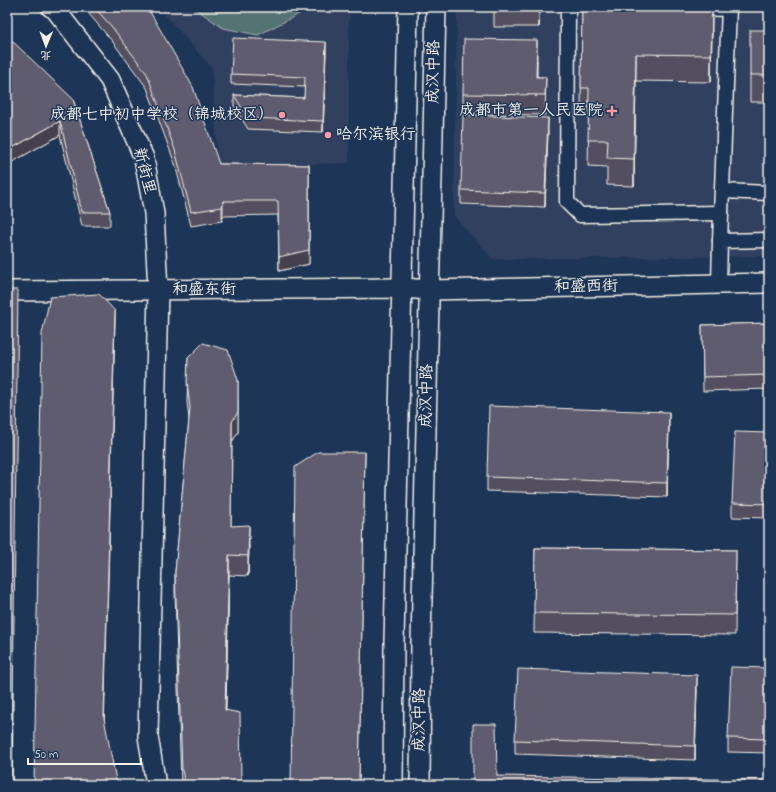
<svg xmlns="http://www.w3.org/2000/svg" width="776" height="792" viewBox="0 0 776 792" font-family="'Indie Flower','LXGW WenKai TC',sans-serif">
<rect width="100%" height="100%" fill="#1d3557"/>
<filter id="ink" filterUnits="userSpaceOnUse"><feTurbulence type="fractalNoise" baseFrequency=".025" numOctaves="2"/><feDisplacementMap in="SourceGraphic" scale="8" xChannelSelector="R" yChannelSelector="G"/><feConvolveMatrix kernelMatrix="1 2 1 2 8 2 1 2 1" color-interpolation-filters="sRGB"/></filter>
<g filter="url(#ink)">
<!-- built -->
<g fill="#31415e">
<polygon points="158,7 349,7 349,163 218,167 212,68"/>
<polygon points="457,7 769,7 769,256 493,259 454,216"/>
</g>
<!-- green -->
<polygon fill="#547372" stroke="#a4b2ad" points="193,7 306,7 303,12 258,35 223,28"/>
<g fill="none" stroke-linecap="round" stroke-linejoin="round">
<defs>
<g id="street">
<polyline points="568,7 567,202 580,215 721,213"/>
<polyline points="693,8 729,9"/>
<polyline points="723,191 769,193"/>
<polyline points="720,241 729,7"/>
<polyline points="719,284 720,241 769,240"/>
</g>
<g id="secondary">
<polyline points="51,7 55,9 110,80 144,158 154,213 158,290"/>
<polyline points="7,291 402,288 430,290 769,283"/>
<polyline points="156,785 148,736 158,290"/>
<polyline points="393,785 394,642 408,7"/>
<polyline points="420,785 421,642 436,7"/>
</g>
</defs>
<!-- street casing -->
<use href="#street" stroke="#f4f1e8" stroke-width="17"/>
<!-- secondary casing -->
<use href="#secondary" stroke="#f4f1e8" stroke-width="22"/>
<!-- street -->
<use href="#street" stroke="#1d3557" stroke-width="14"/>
<!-- secondary -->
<use href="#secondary" stroke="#1d3557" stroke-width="19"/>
</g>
<!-- wall -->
<g fill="#534f60" stroke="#f4f1e8">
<polygon points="83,7 146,7 219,164 309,165 309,264 279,271 278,215 223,216 222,221 191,226 175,164 147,88 112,41"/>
<polygon points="494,7 540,7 539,27 494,27"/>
<polygon points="582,7 712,31 711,82 636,81 634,186 607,185 607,167 588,166 589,115 581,115"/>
<polygon points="769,30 769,102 750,102 750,75"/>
<polygon points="326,52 323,132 248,129 234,106 234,95 304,98 305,87 231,84 231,74"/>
<polygon points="537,60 537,77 546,77 545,115 463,114 463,94"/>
<polygon points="73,99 110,212 110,226 82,226 60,135 7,165"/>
<polygon points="548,132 545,207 461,204 461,190"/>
<polygon points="769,323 769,389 703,391 702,325"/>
<polygon points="188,358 238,400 238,432 232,442 231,526 249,545 248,576 229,575 226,710 241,780 257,785 181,785 175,592 175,572 189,419 187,402"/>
<polygon points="669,426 667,497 487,491 487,477"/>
<polygon points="769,433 769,518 732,517 732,503"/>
<polygon points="535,548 736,550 735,635 534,633"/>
<polygon points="769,668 769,753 728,752 728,738"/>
<polygon points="697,689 695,760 515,754 515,740"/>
</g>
<!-- shaded-wall -->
<g fill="#44404e" stroke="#f4f1e8">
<polygon points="539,7 540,7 539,27"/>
<polygon points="712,7 712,31 711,82 711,55"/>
<polygon points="537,40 537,60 536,97 536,77"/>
<polygon points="326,42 326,52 323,132 323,121"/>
<polygon points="636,54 636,81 634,186 634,159"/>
<polygon points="548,118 548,132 545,207 545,193"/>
<polygon points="60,121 60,135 7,165 7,151"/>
<polygon points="309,165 309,264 279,271 279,257"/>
<polygon points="223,201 223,216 222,221 222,207"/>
<polygon points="115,311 115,325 104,732 104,718"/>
<polygon points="238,380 238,432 232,442 232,422"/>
<polygon points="669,412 669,426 667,497 667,483"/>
<polygon points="365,452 359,785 357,785"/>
<polygon points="249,525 249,545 248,576 248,556"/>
<polygon points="229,555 229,575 225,730 225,710"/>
<polygon points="697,675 697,689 695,760 695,746"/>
</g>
<!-- building -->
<g fill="#615c70" stroke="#f4f1e8">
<polygon points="94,7 146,7 149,10 193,87 219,164 309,165 309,250 279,257 278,201 223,201 222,207 191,212 175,150 147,74 112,27"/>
<polygon points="582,7 712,7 711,55 636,54 634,159 607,158 608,140 588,140 589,88 581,88"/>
<rect x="750" y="30" width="19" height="45"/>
<polygon points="7,36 73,99 110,212 82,212 60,121 7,151"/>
<polygon points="233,38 326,42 323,121 248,118 234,95 304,98 305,77 231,74"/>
<polygon points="464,39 537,40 536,77 546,77 545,95 463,94"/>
<polygon points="463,115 548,118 545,193 461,190"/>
<polygon points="7,290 18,290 12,785 7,785"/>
<polygon points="99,294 115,311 104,718 117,785 34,785 42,334 50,297"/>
<polygon points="769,323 769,375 703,377 702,325"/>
<polygon points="203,343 228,350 238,380 238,412 232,422 231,526 249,525 248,556 229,555 225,710 240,713 241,780 257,780 257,785 185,785 182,770 175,572 190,408 187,382 188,358"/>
<polygon points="489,406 669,412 667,483 487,477"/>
<polygon points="735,432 769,433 769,504 732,503"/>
<polygon points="318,452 365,452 359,782 357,785 291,785 295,467"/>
<polygon points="535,548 736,550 735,615 534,613"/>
<polygon points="731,667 769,668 769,739 728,738"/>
<polygon points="518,669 697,675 695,746 515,740"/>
<polygon points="473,724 496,724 497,776 769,780 769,785 473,785"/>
</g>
</g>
<!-- markers -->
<g fill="#ff9aa2" stroke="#1d3557" stroke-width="1.5">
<path d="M610 105h4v4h4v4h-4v4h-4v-4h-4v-4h4z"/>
<circle cx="282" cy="115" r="4"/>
<circle cx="328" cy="135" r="4"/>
</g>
<g text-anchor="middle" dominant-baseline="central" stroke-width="3" stroke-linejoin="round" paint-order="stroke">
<!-- street labels -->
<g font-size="16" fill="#f4f1e8" stroke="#1d3557">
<text transform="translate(434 72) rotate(-89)">成汉中路</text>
<text transform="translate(144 171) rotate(76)">新街里</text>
<text transform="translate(586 287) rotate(-1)">和盛西街</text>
<text x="204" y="290">和盛东街</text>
<text transform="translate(427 396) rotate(-89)">成汉中路</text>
<text transform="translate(420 720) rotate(-90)">成汉中路</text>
</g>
<!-- poi labels -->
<g font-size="16" fill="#f4f1e8" stroke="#1d3557" text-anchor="end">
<text x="603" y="111">成都市第一人民医院</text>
<text x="274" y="115">成都七中初中学校（锦城校区）</text>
<text x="336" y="135" text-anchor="start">哈尔滨银行</text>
</g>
</g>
<!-- margin -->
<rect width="776" height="792" fill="none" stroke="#1d3557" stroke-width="24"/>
<rect x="12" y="12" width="752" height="768" fill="none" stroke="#f4f1e8" stroke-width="1.5" filter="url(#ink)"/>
<!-- north arrow -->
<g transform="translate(46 46) rotate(181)" stroke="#1d3557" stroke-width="3" paint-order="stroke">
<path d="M0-3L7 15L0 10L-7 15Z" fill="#f4f1e8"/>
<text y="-6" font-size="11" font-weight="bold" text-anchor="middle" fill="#f4f1e8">北</text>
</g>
<!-- scale -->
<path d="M28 758v6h113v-6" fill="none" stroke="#f4f1e8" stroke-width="2"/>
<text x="34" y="758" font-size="12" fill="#f4f1e8" stroke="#1d3557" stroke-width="3" paint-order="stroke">50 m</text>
</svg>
